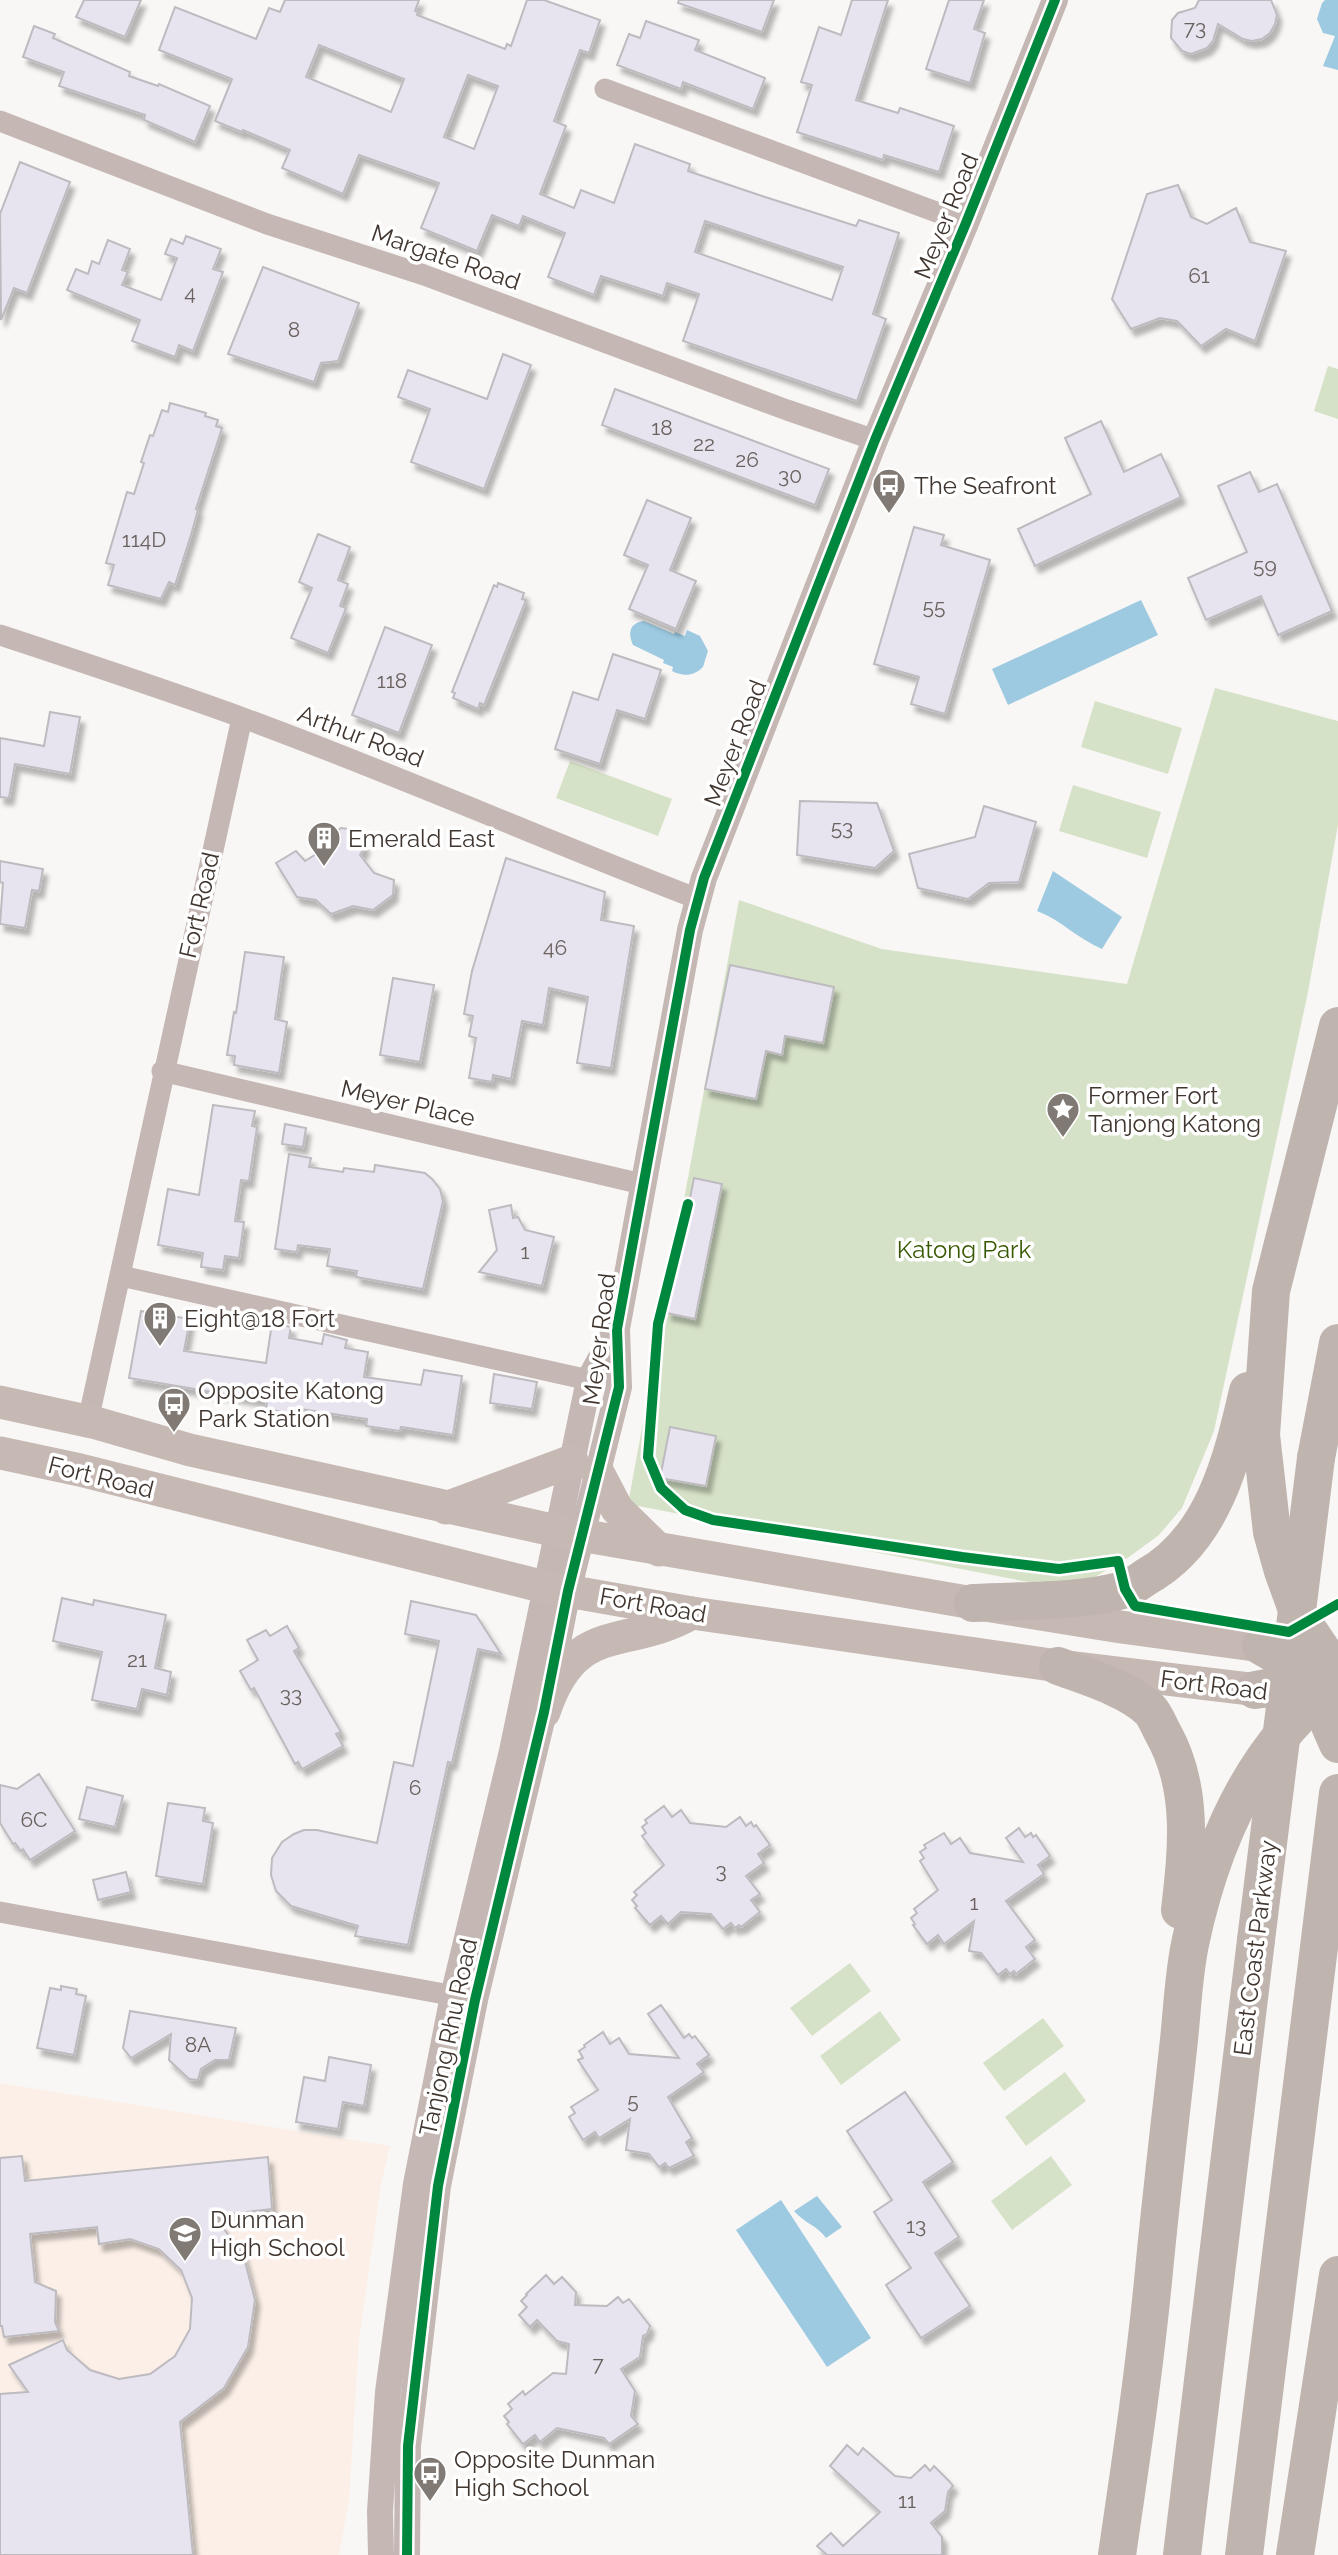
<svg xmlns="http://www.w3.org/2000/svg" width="1338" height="2555" viewBox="0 0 1338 2555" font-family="Raleway,sans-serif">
<defs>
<filter id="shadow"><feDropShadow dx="4.5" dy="7" stdDeviation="2" flood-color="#0004"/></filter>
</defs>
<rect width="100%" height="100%" fill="#f9f7f5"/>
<!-- built -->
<polygon fill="#fbefe7" points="0,2083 390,2146 381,2185 359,2341 349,2501 339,2555 0,2555"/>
<!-- green -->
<g fill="#d6e2c7">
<polygon points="1328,366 1338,369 1338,419 1314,411"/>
<polygon points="1215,688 1338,721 1338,825 1308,992 1214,1431 1182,1508 1159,1535 1129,1557 1093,1578 1060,1583 1028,1582 628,1504 739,900 882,949 1127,984"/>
<polygon points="1095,701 1182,728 1168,774 1081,747"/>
<polygon points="570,761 672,799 658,836 556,798"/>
<polygon points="1073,785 1161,812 1147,858 1059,831"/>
<polygon points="850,1963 871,1991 812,2036 790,2008"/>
<polygon points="880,2011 901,2040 841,2085 820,2056"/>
<polygon points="1043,2018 1064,2046 1004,2091 983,2063"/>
<polygon points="1065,2072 1086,2101 1026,2146 1005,2117"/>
<polygon points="1051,2156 1072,2185 1012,2230 991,2201"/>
</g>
<!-- water -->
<g fill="#9dcae1">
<polygon points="1325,0 1338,0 1338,70 1323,66 1335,36 1323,33 1317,19 1322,3"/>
<polygon points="1141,600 1158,635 1008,705 992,669"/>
<path d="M644,621L674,634L675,632L685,636L687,630L700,636L708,651L703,667C694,676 684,677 672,671L673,667L663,663L664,660L633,645C628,633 629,623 644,621Z"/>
<path d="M1053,871L1122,917L1102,949C1078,939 1061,920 1037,911Z"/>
<path d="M817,2196L842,2227L826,2238C818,2226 804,2223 794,2211Z"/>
<polygon points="781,2200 871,2338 827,2367 736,2230"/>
</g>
<!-- building -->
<g fill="#e8e4ef" stroke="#bdbbbf" stroke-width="2" fill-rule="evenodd" filter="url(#shadow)">
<polygon points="84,0 141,0 125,37 76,17"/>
<path d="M285,0H419L415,11L418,12L417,15L505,49L507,44L511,46L527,0H544L600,20L589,53L580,50L554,121L566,126L540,194L574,208L581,190L614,203L635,144L690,164L688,171L762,196L856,226L859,220L899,233L873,314L886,319L857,401L683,341L699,294L667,283L663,296L601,276L594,295L548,277L565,233L523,216L519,226L492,215L477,251L421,228L439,183L359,155L343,194L282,168L290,150L243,130L242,132L215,121L232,79L159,50L175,7L256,39L269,8L280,12ZM319,45L404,79L391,112L306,77ZM468,75L498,86L474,149L444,137ZM705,221L843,267L832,300L695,252Z"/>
<polygon points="679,0 774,0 762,32 678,3"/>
<polygon points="852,0 888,0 856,100 898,113 900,108 954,126 939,172 884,155 883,160 797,132 812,85 801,82 819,27 841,35"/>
<polygon points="949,0 984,0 974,29 985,33 970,83 926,69"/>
<polygon points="1199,0 1271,0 1277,15 1275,24 1270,33 1262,39 1252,41 1243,39 1218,24 1213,41 1207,48 1191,54 1182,51 1171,38 1172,20 1178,13 1195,8"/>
<polygon points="646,21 699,40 695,50 765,78 753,109 683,82 681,89 617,65 629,34 640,38"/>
<polygon points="34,26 55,34 53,38 130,72 129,76 158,86 159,84 210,106 195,142 144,120 145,115 59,86 64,72 23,57"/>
<polygon points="20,162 70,182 27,293 14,288 1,320 0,214"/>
<polygon points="1178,185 1191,217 1207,224 1236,208 1250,242 1286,251 1255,341 1226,329 1201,346 1177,321 1160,318 1131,329 1112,299 1147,194"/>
<polygon points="186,236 221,249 213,269 223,272 193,351 179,345 175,357 132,341 140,320 67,290 76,269 88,274 92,261 99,264 108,240 130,249 122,270 128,272 122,285 161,300 177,258 165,254 171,239 183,244"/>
<polygon points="263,267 359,303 338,361 321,363 314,382 228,354"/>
<polygon points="503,354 531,365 484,489 411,462 430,409 398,397 408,370 487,399"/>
<polygon points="615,389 829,469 815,505 602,425"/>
<polygon points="170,403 206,413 205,416 218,420 216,426 222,428 196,509 198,510 191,535 175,585 169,582 161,599 108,585 114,565 106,563 127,492 134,494 144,463 141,462 150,435 153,436 162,410 168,412"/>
<polygon points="1101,421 1124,472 1161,454 1181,497 1035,566 1018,529 1091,494 1065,438"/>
<polygon points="1250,472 1259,492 1277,484 1332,611 1278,635 1261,596 1206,620 1188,578 1247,552 1218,486"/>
<polygon points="647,500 691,518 670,570 696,581 676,629 629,609 648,565 624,555"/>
<polygon points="914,527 944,535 941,545 990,560 945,714 911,704 919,677 874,664"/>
<polygon points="318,534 350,547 338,580 348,584 340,606 346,608 328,653 291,638 312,588 299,582"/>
<polygon points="498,583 524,593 522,599 526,600 484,705 480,703 478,709 453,698 455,693 452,692 494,585 497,587"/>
<polygon points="385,627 432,645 399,733 352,715"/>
<polygon points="613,654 661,670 645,719 617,710 600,764 555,749 573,692 598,700"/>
<polygon points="50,712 80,717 70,774 15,764 9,798 0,797 0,738 44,746"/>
<polygon points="800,801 877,803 894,851 875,868 797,855"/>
<polygon points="984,806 1036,822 1019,882 989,883 968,899 918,888 909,854 975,837"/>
<polygon points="341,828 356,830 365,847 360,855 374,873 394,880 393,895 373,910 353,906 331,914 316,900 297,897 276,863 296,851 305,861 329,846 327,838"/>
<polygon points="506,858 605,892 601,920 634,926 611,1068 577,1063 588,997 549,988 543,1025 522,1021 511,1079 493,1075 492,1082 469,1078 476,1038 469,1036 473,1016 464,1014 472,971"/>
<polygon points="0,861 43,869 39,891 32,890 25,928 0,924 3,883 0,882"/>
<polygon points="245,952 284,957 275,1019 287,1022 279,1073 234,1065 235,1056 227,1055 234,1012 236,1013"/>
<polygon points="730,965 834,987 823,1043 785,1036 782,1055 766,1051 756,1099 705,1089"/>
<polygon points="393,978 434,985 420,1062 380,1055"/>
<polygon points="213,1105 255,1111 252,1126 257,1127 249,1181 241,1180 235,1221 244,1222 239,1258 225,1256 223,1270 201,1267 203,1253 158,1245 168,1189 199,1195"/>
<polygon points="285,1124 306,1128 303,1147 282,1144"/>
<polygon points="289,1154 311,1158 309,1167 343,1172 344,1168 374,1172 375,1165 425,1173 432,1179 440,1189 443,1201 423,1289 356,1277 357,1271 327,1266 330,1249 298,1245 297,1252 275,1249"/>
<polygon points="694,1178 722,1184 695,1319 667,1313"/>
<polygon points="511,1205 513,1218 518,1217 525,1230 554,1237 542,1286 479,1272 497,1250 489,1210"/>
<polygon points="141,1311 190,1319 184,1351 266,1363 272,1323 291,1327 289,1338 322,1344 324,1334 347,1340 345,1348 368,1352 364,1377 421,1385 424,1370 462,1376 453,1435 401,1427 400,1431 366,1426 367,1419 300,1409 299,1415 266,1409 267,1401 129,1378"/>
<polygon points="494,1374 537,1382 532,1409 490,1403"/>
<polygon points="670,1427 716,1436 706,1486 660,1478"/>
<polygon points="62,1598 93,1605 94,1600 166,1615 155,1668 171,1672 167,1695 142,1689 137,1709 92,1700 102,1652 53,1641"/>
<polygon points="411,1601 476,1615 501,1654 478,1649 452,1763 448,1762 408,1945 355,1936 358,1926 291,1906 276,1891 271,1875 272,1858 282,1842 294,1834 304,1830 317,1830 377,1843 394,1762 413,1766 439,1641 405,1634"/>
<polygon points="287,1626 299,1648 294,1651 341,1732 336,1734 343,1746 302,1769 298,1762 295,1764 254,1688 251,1690 240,1671 258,1660 247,1640 266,1630 270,1636"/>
<polygon points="39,1774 75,1831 30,1860 23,1849 21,1851 15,1843 13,1844 0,1823 0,1785 17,1789"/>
<polygon points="87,1787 123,1796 115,1827 79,1819"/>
<polygon points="168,1803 205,1808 203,1821 213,1823 203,1884 156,1876"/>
<polygon points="664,1806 672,1817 681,1810 690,1823 726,1827 740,1817 746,1826 751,1822 754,1827 756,1825 770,1845 758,1854 764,1863 746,1876 760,1894 751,1900 760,1912 741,1927 739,1925 735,1928 731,1923 723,1929 711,1914 681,1912 668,1924 661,1916 650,1925 635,1908 637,1906 632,1900 637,1895 634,1892 664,1865 642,1836 646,1833 642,1827 647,1823 645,1820"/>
<polygon points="1019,1828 1025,1837 1031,1833 1033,1837 1036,1835 1050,1856 1038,1865 1044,1874 1006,1901 1035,1940 1026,1947 1035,1959 1016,1974 1014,1971 1010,1974 1006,1969 998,1975 981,1953 969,1951 974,1921 944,1944 938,1935 927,1944 913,1925 915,1924 911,1918 917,1913 914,1909 938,1890 920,1861 924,1858 920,1852 926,1848 924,1845 944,1833 951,1844 960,1838 970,1853 1023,1862 1006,1838"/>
<polygon points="126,1872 131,1892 98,1900 93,1880"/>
<polygon points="61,1986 77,1989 76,1994 86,1996 74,2055 37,2048 50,1988 61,1990"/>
<polygon points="661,2005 684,2038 689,2034 692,2038 695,2036 709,2055 697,2064 704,2072 668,2097 692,2138 686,2142 694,2156 669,2168 665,2163 659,2167 649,2154 626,2150 630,2119 599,2138 595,2132 583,2140 569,2117 575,2113 571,2107 598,2090 578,2060 583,2058 579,2051 585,2047 584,2045 603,2032 610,2044 619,2038 629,2054 679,2058 648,2014"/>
<polygon points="130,2011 236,2028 229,2060 215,2060 201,2069 198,2080 189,2079 169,2060 171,2034 131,2058 123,2048"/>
<polygon points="329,2057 371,2065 364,2106 343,2102 338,2129 296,2122 304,2077 325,2081"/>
<polygon points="905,2092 953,2162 923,2182 959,2237 935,2253 970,2306 921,2338 886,2285 911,2268 874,2212 892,2200 847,2131"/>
<polygon points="22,2156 25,2181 268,2157 272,2209 214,2216 243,2254 255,2300 248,2347 224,2388 180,2422 193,2555 0,2555 0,2394 28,2392 9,2365 63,2340 67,2350 90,2370 119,2379 150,2374 175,2356 190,2329 192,2298 181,2270 159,2249 130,2239 99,2244 97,2227 30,2234 35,2282 56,2291 55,2322 59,2331 4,2337 2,2326 0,2326 0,2158"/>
<polygon points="546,2275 554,2284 562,2277 576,2292 575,2305 607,2306 618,2297 623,2303 629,2299 650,2326 647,2334 643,2336 640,2357 621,2369 635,2391 631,2416 638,2424 609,2444 604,2438 557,2428 540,2442 535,2435 523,2444 507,2424 509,2422 504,2416 512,2409 508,2404 523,2391 525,2395 553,2373 566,2374 569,2344 557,2341 537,2320 530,2327 519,2315 527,2307 521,2301 527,2295 526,2294"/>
<polygon points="847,2445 858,2455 863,2448 895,2476 911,2478 925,2465 930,2471 934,2466 949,2481 953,2486 948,2492 945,2511 931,2523 942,2537 942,2555 827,2555 817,2546 831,2533 843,2546 880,2512 830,2466"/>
</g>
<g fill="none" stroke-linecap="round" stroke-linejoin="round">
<!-- minor -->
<g stroke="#c5b8b4" stroke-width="21">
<polyline points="605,89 966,223"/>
<polyline points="0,121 267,224 424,275 787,410 875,440"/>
<path d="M0,635C82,662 164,689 246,719C398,775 547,841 698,899"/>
<polyline points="162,1071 642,1184"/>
<polyline points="121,1276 589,1380"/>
<polyline points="88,1421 242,718"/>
<polyline points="0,1912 466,1998"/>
</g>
<!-- tertiary -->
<g stroke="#c5b8b4" stroke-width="26">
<polyline points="381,2555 380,2511 388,2392 416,2184 453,1996 512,1751 589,1380 616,1330"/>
<polyline points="407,2555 408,2446 438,2186 475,2000 544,1712 568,1591 619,1387 617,1329 690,930 704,878 875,440 966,223 1055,0"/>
</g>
<!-- primary -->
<g stroke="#c6b9b4" stroke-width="33">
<polyline points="0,1402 96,1423 190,1450 557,1531 973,1603 1121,1627 1285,1649"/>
<polyline points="0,1453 80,1470 545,1587 692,1613 1058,1666 1283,1693"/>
<polyline points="597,1471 617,1509 659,1550"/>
<polyline points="446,1508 572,1461"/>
<path d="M544,1712C575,1618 626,1651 692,1613"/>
</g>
<!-- motorway -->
<g stroke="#c0b4af" stroke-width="38">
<polyline points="1338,1026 1271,1291 1261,1435 1272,1532 1283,1571 1300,1618 1338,1674"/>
<polyline points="1316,1458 1338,1343"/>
<path d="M973,1603C1022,1600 1075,1603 1123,1590C1131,1588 1139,1582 1146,1577C1213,1540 1232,1460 1248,1391"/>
<path d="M1261,1646C1310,1672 1317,1696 1338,1744"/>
<path d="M1058,1666C1085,1676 1129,1689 1150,1710C1155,1715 1159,1726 1163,1733C1194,1788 1187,1850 1180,1910"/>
<path d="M1255,1690C1279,1687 1295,1680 1313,1664"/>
<path d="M1117,2555C1131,2460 1145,2366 1154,2271C1161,2197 1170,2123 1178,2049C1182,2015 1183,1978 1190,1944C1211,1844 1254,1744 1338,1682"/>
<polyline points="1182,2555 1256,1940"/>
<polyline points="1244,2555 1338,1793"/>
<polyline points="1295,2555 1338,2275"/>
</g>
<!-- motorway-bridge -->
<polyline stroke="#c0b4af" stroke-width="38" points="1256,1940 1316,1458"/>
<defs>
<g id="cycleway">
<polyline points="688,1204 658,1324 648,1457 661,1488 685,1510 713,1520 962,1557 1059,1569 1118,1561 1125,1589 1135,1606 1289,1632 1338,1604"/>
<polyline points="407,2555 408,2446 438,2186 475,2000 544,1712 568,1591 619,1387 617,1329 690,930 704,878 875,440 966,223 1055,0"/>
</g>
</defs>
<!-- cycleway casing -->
<use href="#cycleway" stroke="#fff" stroke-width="15"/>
<!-- cycleway -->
<use href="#cycleway" stroke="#00873e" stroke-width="10"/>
</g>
<!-- icons -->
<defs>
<symbol id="bus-pin" viewBox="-11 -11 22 30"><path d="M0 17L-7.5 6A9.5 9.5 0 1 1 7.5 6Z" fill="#817a74" stroke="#fff"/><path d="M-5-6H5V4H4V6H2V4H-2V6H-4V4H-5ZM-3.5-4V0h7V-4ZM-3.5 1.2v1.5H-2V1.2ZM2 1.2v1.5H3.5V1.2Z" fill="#fff"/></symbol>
<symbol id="building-pin" viewBox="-11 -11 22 30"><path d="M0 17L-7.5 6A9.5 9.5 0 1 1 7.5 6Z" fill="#817a74" stroke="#fff"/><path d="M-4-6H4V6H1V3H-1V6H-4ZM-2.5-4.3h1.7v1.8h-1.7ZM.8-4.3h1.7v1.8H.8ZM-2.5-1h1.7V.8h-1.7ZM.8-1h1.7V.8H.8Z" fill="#fff"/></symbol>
<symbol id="sight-pin" viewBox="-11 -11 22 30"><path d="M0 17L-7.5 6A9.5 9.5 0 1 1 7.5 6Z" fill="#817a74" stroke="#fff"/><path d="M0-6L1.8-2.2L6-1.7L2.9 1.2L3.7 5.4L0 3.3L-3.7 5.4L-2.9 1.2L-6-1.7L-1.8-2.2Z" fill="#fff"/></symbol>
<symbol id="school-pin" viewBox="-11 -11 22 30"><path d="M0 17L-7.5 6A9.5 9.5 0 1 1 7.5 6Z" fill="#817a74" stroke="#fff"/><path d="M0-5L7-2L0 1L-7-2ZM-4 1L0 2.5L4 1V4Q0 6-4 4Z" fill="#fff"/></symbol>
</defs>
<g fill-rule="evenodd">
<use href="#bus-pin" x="870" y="466" width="38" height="52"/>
<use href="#building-pin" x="305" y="819" width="38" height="52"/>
<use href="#sight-pin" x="1044" y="1090" width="38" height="52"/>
<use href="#building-pin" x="141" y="1299" width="38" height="52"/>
<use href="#bus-pin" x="155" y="1385" width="38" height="52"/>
<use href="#school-pin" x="166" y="2214" width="38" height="52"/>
<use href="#bus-pin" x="411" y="2454" width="38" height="52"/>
</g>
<g text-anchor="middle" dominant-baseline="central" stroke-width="7" stroke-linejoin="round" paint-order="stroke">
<!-- number labels -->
<g font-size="21" fill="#6a625f">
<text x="1195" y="27">73</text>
<text x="1199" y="275">61</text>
<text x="190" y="292">4</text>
<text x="294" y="329">8</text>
<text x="662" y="427">18</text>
<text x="704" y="443">22</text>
<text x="747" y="459">26</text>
<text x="790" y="475">30</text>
<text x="144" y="539">114D</text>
<text x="1265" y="565">59</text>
<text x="934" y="606">55</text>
<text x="392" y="680">118</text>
<text x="842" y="827">53</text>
<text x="555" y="947">46</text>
<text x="525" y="1251">1</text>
<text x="137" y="1659">21</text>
<text x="291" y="1694">33</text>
<text x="415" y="1787">6</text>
<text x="34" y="1819">6C</text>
<text x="721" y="1870">3</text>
<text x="974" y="1902">1</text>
<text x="198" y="2044">8A</text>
<text x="633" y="2100">5</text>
<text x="916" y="2225">13</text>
<text x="598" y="2363">7</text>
<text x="907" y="2500">11</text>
</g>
<!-- street labels -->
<g font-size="24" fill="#40362f" stroke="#fff">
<text transform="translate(946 216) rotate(-68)">Meyer Road</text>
<text transform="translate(446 257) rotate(19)">Margate Road</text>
<text transform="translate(361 736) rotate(21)">Arthur Road</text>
<text transform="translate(735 743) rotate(-69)">Meyer Road</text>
<text transform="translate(199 905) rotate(-77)">Fort Road</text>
<text transform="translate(408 1103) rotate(13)">Meyer Place</text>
<text transform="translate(599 1339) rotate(-83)">Meyer Road</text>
<text transform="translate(101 1477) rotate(14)">Fort Road</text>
<text transform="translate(653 1605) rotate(10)">Fort Road</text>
<text transform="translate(1214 1685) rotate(7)">Fort Road</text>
<text transform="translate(1255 1948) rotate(-83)">East Coast Parkway</text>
<text transform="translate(448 2037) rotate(-78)">Tanjong Rhu Road</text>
</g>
<!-- poi labels -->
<g font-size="24" fill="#40362f" stroke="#fff" text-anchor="start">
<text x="914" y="485">The Seafront</text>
<text x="348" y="838">Emerald East</text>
<text x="1088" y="1095">Former Fort<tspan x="1088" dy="28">Tanjong Katong</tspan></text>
<text x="184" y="1318">Eight@18 Fort</text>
<text x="198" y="1390">Opposite Katong<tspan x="198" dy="28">Park Station</tspan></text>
<text x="210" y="2219">Dunman<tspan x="210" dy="28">High School</tspan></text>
<text x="454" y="2459">Opposite Dunman<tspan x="454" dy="28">High School</tspan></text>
</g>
<!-- park labels -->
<g font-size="24" fill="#375801" stroke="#fff">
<text x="964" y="1249">Katong Park</text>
</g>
</g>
</svg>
